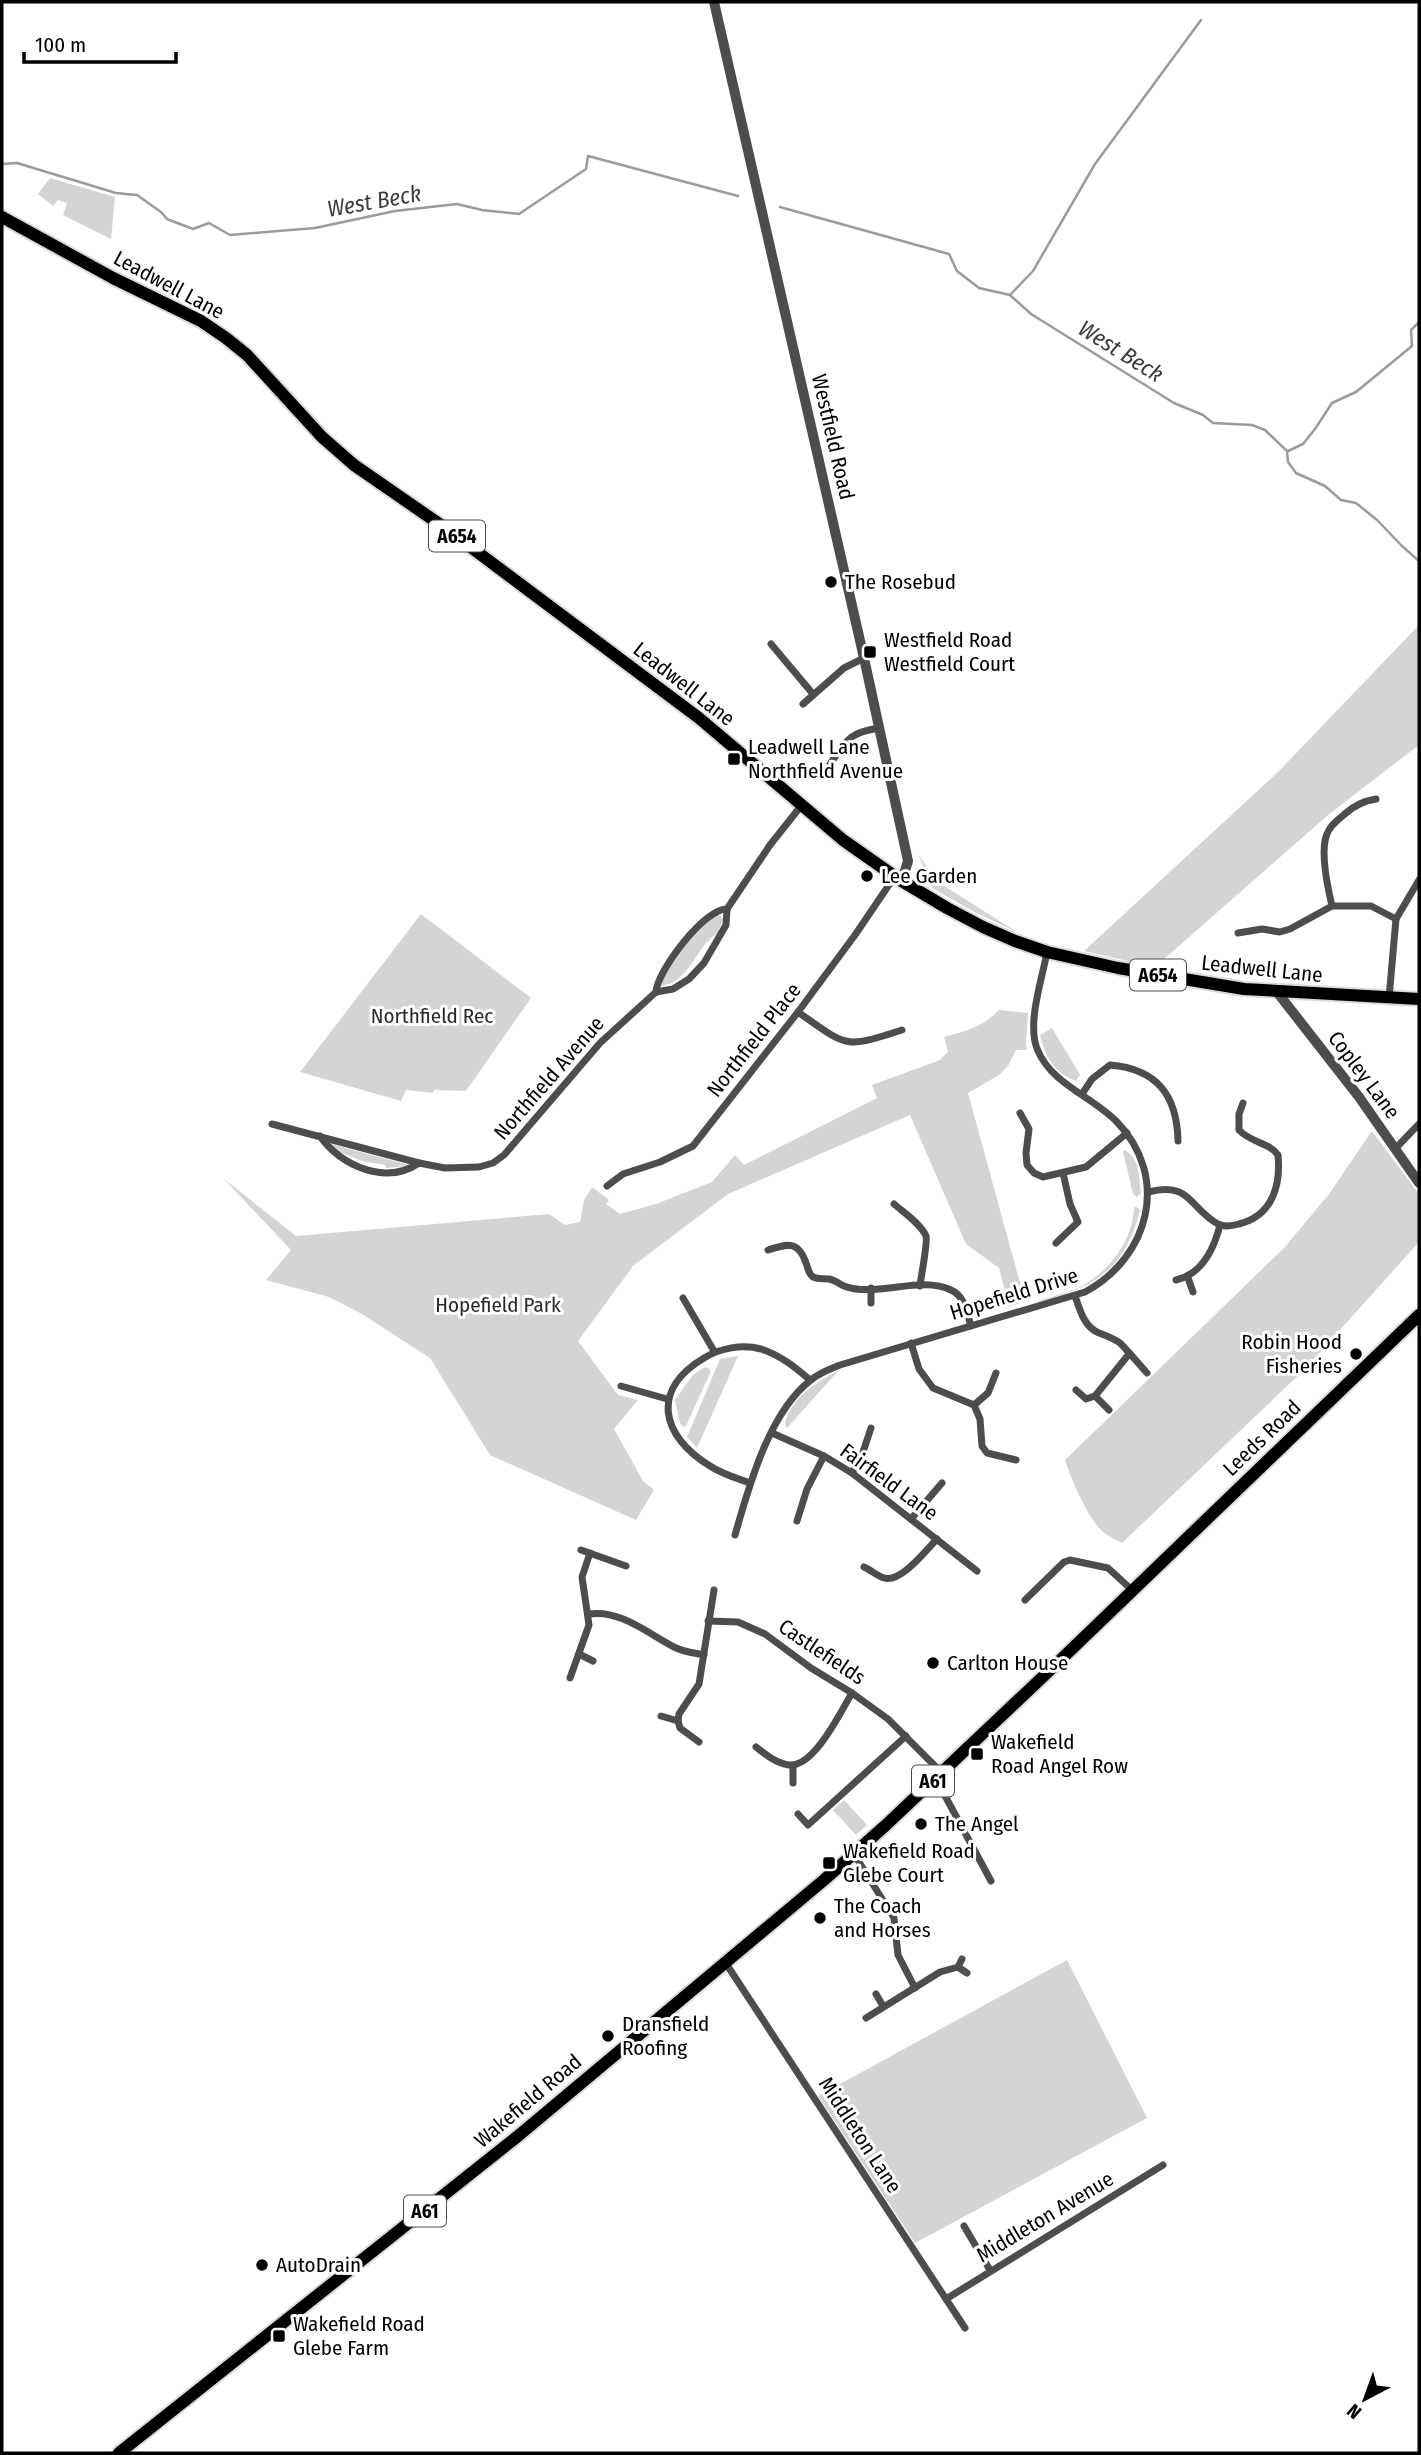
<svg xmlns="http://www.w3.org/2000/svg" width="1421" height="2455" viewBox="0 0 1421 2455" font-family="'Fira Sans Condensed',sans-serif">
<rect width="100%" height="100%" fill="#fff"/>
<!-- green -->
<g fill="#d4d4d4">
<polygon points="50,178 115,197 111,239 63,215 67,203 58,200 53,206 38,194"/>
<polygon points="1419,625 1419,745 1328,815 1155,967 1084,951 1278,772"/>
<polygon points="918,854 938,882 1017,932 976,913 932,888"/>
<polygon points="421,914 531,998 466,1091 434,1090 433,1093 406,1090 401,1101 300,1072"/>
<path d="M718,915L721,916L723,920L717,934C698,943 690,982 662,986L660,984C675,959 693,931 718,915Z"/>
<path d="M999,1010L1028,1013L1026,1043L1027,1050H1016L1008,1066L999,1075L968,1093L1025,1301L1009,1307L999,1268L966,1244L910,1115L728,1194L633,1266L578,1341L618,1395L638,1400L614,1429L643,1481L654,1490L636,1520L490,1455L430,1358L362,1314L329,1297L266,1280L291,1250L224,1179L296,1236L549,1214L565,1225L580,1222L584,1200L592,1187L609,1200L606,1204L620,1214L656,1204L712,1182L735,1155L744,1165L877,1098L872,1085L940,1060L948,1052L944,1037C966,1031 983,1027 999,1010Z"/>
<path d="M1052,1028L1080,1075L1076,1081C1054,1074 1045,1055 1040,1035Z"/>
<path d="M1372,1131L1419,1194V1242L1304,1370L1122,1543C1115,1539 1108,1536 1102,1531C1088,1518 1071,1479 1065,1460L1284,1248L1329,1194Z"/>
<polygon points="331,1144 405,1164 406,1166 386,1168 385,1165 362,1161 342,1153 340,1154"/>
<path d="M1124,1150C1140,1157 1139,1178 1141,1193L1137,1197L1133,1194L1123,1152Z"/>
<path d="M1136,1206L1140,1210C1124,1273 1093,1287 1035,1303C1044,1298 1059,1295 1071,1291C1105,1277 1132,1245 1134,1208Z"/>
<polygon points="738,1356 697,1448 687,1437 720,1359"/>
<polygon points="705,1367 710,1369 710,1373 686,1426 684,1427 680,1424 675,1400 693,1375"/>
<path d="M838,1371L787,1428H786L785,1423C790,1399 817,1381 838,1371Z"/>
<polygon points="844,1800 867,1825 856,1835 833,1810"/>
<polygon points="1067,1960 1147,2118 915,2243 818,2096"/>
</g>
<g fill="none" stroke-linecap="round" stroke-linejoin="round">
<!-- stream -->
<g stroke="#9b9b9b" stroke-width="2.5">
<polyline points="2,164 17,163 116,193 137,195 161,212 167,219 193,229 209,223 230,235 315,228 395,211 457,204 482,210 519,214 586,169 588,156 738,196"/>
<polyline points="780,207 949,254 957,271 979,288 1010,295 1031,314 1174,403 1203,415 1213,423 1252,425 1265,430 1287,451 1288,462 1296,473 1325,486 1341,500 1356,503 1377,520 1402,546 1419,561"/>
<polyline points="1010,295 1033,271 1095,164 1201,20"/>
<polyline points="1288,451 1303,444 1315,429 1332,403 1356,392 1412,346 1411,330 1419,322"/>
</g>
<defs>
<g id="primary">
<polyline points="2,217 113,278 201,321 226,338 247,355 322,437 354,465 448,530 699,718 843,840 900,880 947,908 983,927 1015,941 1047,952 1118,968 1244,989 1419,999"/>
<polyline points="119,2453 518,2136 824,1880 886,1825 1050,1670 1419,1315"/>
</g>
</defs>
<!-- primary casing -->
<use href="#primary" stroke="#dbdbdb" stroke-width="16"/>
<!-- minor -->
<g stroke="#4d4d4d" stroke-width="7">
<polyline points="771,644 813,694"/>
<polyline points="803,704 844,668 864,658"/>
<path d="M830,764C847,740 848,733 879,728"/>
<path d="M1332,906C1328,889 1320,850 1327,834C1330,825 1339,819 1346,813C1355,805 1364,801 1376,799"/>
<polyline points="1238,933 1262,929 1280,932 1290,929 1332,906 1371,906 1396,919"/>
<path d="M656,992C657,971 705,908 727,909"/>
<polyline points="1389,998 1396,919 1419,880"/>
<path d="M798,1012C848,1047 843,1049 902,1030"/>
<path d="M1082,1094L1092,1079L1110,1065C1157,1069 1177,1095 1178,1141"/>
<polyline points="1020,1113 1029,1129 1026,1153 1027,1165 1034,1173 1043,1177 1086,1167 1127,1133"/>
<polyline points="272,1124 419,1163"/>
<path d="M320,1136C341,1167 387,1185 419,1163L445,1168L479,1167L493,1163L504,1155L600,1043L656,992L673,989L689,979L704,963L726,925L727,909L770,845L801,806"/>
<polyline points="1395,1149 1419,1124"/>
<polyline points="607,1186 623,1174 660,1162 693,1146 798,1012 855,935 895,876"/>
<path d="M1148,1192C1191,1181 1189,1208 1218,1224C1224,1227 1232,1226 1239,1224C1272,1216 1281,1186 1278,1155C1269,1142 1251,1143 1239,1130V1114L1243,1103"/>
<path d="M894,1204C903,1212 921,1224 926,1236C928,1242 921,1276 920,1286"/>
<polyline points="1056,1243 1078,1222 1070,1204 1063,1173"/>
<path d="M768,1250C787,1244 798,1240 806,1263C808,1268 808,1273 813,1277C819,1280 823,1278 829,1279C835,1280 839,1284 844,1286C875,1298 921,1275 951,1290C965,1296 967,1313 971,1326"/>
<polyline points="1188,1278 1193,1292"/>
<path d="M1176,1280C1202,1274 1214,1249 1220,1225"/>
<polyline points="871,1288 871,1303"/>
<path d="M1075,1296C1080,1310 1084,1327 1099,1333C1107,1336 1113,1338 1120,1343C1129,1352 1138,1363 1147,1373"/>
<polyline points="683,1298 714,1351"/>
<polyline points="911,1343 919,1369 933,1388 974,1405 980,1419 982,1446 987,1453 1016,1460"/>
<polyline points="621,1386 667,1399"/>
<polyline points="1076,1390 1086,1399 1095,1396 1109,1410"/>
<polyline points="1095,1396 1129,1354"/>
<polyline points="974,1405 988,1393 996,1373"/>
<polyline points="772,1433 824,1456 852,1473 977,1571"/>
<polyline points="852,1473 863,1452 871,1428"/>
<path d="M750,1483C736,1478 722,1474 710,1466C661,1436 650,1390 704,1358C720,1348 742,1344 761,1349C780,1355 795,1367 810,1380"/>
<polyline points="911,1519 942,1483"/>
<polyline points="797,1521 807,1489 824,1456"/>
<path d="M735,1535C749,1486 769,1412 811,1380C819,1373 830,1369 840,1365L1085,1292C1150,1257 1170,1177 1117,1122C1093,1097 1052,1084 1038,1051C1026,1025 1042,980 1047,952"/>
<polyline points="581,1550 626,1566"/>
<path d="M864,1567C871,1570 877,1576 884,1578C901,1583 926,1550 937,1539"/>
<polyline points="1025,1600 1064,1562 1070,1560 1108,1568 1132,1590"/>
<path d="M589,1614C620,1609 650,1635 676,1648C685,1652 695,1653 704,1655"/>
<polyline points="708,1621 738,1622 765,1634 811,1668 852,1693 888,1719 942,1773"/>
<polyline points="579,1654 593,1661"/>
<polyline points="570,1678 589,1625 582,1577 590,1553"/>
<polyline points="661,1716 678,1721"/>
<polyline points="699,1742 680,1728 678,1721 679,1714 699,1684 714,1590"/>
<path d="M756,1747C766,1755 776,1763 789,1765C814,1768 841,1711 852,1693"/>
<polyline points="936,1779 991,1881"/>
<polyline points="793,1783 793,1766"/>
<polyline points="798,1814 808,1825 906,1736"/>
<polyline points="854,1854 894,1918 898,1955 915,1988"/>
<polyline points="962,1959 958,1967 967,1973"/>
<polyline points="725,1962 965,2328"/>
<polyline points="876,1994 883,2006"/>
<polyline points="866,2018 940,1972 958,1967"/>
<polyline points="964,2226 990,2270"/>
<polyline points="946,2299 1163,2165"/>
</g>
<!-- tertiary -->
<g stroke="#4d4d4d" stroke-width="10">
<polyline points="714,2 864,658 908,861 905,871 900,880"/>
<polyline points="1277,992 1359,1097 1419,1183"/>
</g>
<!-- primary -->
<use href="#primary" stroke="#000" stroke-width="12"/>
</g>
<!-- markers -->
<g fill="#000" stroke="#fff" stroke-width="2.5">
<circle cx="831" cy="582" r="7"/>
<rect x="863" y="645" width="14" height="14" rx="3.5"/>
<rect x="727" y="752" width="14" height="14" rx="3.5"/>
<circle cx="867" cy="876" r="7"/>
<circle cx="1356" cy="1354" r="7"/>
<circle cx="933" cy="1663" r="7"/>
<rect x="970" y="1747" width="14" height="14" rx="3.5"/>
<circle cx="921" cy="1824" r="7"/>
<rect x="822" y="1856" width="14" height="14" rx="3.5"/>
<circle cx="820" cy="1918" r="7"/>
<circle cx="608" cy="2036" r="7"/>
<circle cx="262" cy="2265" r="7"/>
<rect x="272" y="2329" width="14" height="14" rx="3.5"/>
</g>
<g text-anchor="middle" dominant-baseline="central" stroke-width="6" stroke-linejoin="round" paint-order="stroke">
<!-- shield labels -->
<g fill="#fff" stroke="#4c4c4c" stroke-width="2">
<rect x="429" y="520.5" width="56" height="31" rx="5"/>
<rect x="1130" y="959.5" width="56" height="31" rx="5"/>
<rect x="912" y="1765.5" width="42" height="31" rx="5"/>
<rect x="404" y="2195.5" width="42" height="31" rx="5"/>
</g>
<g font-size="19" font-weight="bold" fill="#000">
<text x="457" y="536">A654</text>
<text x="1158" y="975">A654</text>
<text x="933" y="1781">A61</text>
<text x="425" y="2211">A61</text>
</g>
<!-- street labels -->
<g font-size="21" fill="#000" stroke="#fff">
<text transform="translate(169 285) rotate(28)">Leadwell Lane</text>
<text transform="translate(833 437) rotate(77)">Westfield Road</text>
<text transform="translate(684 684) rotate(38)">Leadwell Lane</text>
<text transform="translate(1262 969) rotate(6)">Leadwell Lane</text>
<text transform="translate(754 1040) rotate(-52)">Northfield Place</text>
<text transform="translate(1364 1075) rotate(53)">Copley Lane</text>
<text transform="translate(549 1078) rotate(-49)">Northfield Avenue</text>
<text transform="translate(1014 1294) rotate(-17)">Hopefield Drive</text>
<text transform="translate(1262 1438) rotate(-44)">Leeds Road</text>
<text transform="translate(889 1482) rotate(36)">Fairfield Lane</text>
<text transform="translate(822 1652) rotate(34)">Castlefields</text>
<text transform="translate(528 2101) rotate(-40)">Wakefield Road</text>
<text transform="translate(860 2135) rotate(57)">Middleton Lane</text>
<text transform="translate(1045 2217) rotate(-31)">Middleton Avenue</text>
</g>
<!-- poi labels -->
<g font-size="21" fill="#000" stroke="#fff" text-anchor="start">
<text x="845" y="582">The Rosebud</text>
<text x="884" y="640">Westfield Road<tspan x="884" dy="24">Westfield Court</tspan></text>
<text x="748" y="747">Leadwell Lane<tspan x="748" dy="24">Northfield Avenue</tspan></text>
<text x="881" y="876">Lee Garden</text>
<text x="1342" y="1342" text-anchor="end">Robin Hood<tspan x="1342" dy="24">Fisheries</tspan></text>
<text x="947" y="1663">Carlton House</text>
<text x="991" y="1742">Wakefield<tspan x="991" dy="24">Road Angel Row</tspan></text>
<text x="935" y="1824">The Angel</text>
<text x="843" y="1851">Wakefield Road<tspan x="843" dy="24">Glebe Court</tspan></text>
<text x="834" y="1906">The Coach<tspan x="834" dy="24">and Horses</tspan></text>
<text x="622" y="2024">Dransfield<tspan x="622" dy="24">Roofing</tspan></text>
<text x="276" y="2265">AutoDrain</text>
<text x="293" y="2324">Wakefield Road<tspan x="293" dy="24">Glebe Farm</tspan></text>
</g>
<!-- park labels -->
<g font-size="21" fill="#2b2b2b" stroke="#fff">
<text x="432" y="1016">Northfield Rec</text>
<text x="498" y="1305">Hopefield Park</text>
</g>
<!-- water labels -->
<g font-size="23" font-style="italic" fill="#3c3c3c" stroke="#fff">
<text transform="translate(374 201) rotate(-10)">West Beck</text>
<text transform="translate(1121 351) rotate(32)">West Beck</text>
</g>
</g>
<!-- border -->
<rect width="1421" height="2455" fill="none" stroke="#000000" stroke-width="7"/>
<!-- north arrow -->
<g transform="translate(1365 2399) rotate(221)" stroke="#ffffff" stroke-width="5" paint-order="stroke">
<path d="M0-5L12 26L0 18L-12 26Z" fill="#000000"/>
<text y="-10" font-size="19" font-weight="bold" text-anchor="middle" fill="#000000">N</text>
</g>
<!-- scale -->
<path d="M24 52v10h152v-10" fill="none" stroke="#000000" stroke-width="3.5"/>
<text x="35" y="52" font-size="21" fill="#000000" stroke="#ffffff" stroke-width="5" paint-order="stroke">100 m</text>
</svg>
